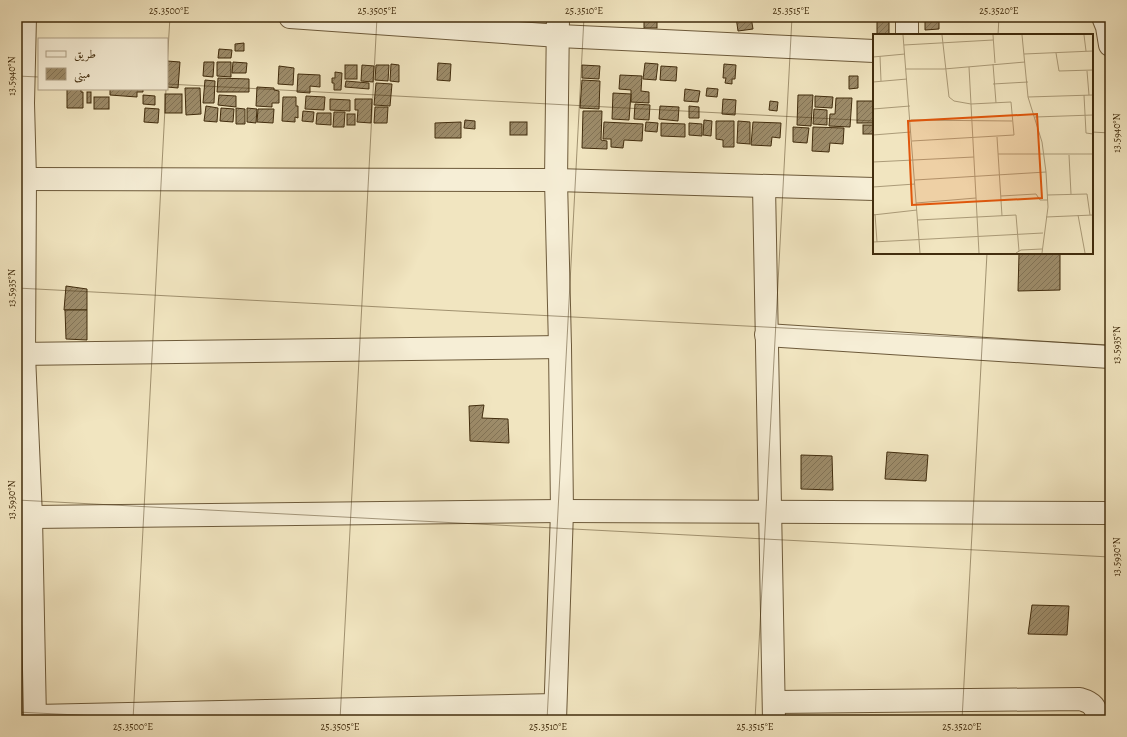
<svg xmlns="http://www.w3.org/2000/svg" width="1127" height="737" viewBox="0 0 1127 737" font-family="Alegreya,Amiri,serif">
<defs>
<pattern id="building-hatch" width="6" height="6" patternUnits="userSpaceOnUse"><rect width="6" height="6" fill="#9d8c6a"/><path d="M-1 1l2-2M0 6l6-6M5 7l2-2" fill="none" stroke="#827356"/></pattern>
</defs>
<rect width="100%" height="100%" fill="#f1e5c0"/>
<filter id="stains"><feTurbulence type="fractalNoise" baseFrequency=".005" numOctaves="4"/><feColorMatrix values="0 0 0 0 .2 0 0 0 0 .09 0 0 0 0 .02 0 0 0 .5 -.17"/></filter>
<radialGradient id="worn" r=".72"><stop offset=".6" stop-color="#630" stop-opacity="0"/><stop offset="1" stop-color="#630" stop-opacity=".3"/></radialGradient>
<!-- building -->
<g fill="url(#building-hatch)" stroke="#412c0d">
<rect x="644" y="17" width="13" height="11"/>
<polygon points="736,17 751,17 753,29 738,31"/>
<polygon points="925,17 939,17 939,29 925,30"/>
<polygon points="877,19 889,20 889,35 877,35"/>
<polygon points="244,43 244,51 235,51 235,44"/>
<polygon points="219,49 232,50 231,58 218,58"/>
<polygon points="167,61 180,62 178,88 167,87"/>
<polygon points="204,62 214,62 213,77 203,76"/>
<polygon points="217,62 231,62 231,77 217,76"/>
<polygon points="233,62 247,63 246,73 232,73"/>
<polygon points="438,63 451,64 450,81 437,80"/>
<polygon points="645,63 658,64 656,80 643,79"/>
<polygon points="391,64 399,65 399,82 390,81"/>
<polygon points="724,64 736,65 735,79 732,79 732,84 725,83 726,78 723,78"/>
<rect x="345" y="65" width="12" height="14"/>
<polygon points="362,65 374,66 373,82 361,81"/>
<polygon points="376,65 389,65 388,81 375,80"/>
<polygon points="582,65 600,66 599,79 582,78"/>
<polygon points="279,66 294,68 293,85 278,84"/>
<polygon points="661,66 677,67 676,81 660,80"/>
<polygon points="335,72 342,73 341,90 334,90 334,83 332,83 332,78 335,78"/>
<polygon points="298,74 320,75 320,87 310,86 310,93 297,92"/>
<polygon points="620,75 642,76 641,91 649,92 649,103 631,102 631,90 619,89"/>
<polygon points="849,76 858,76 858,88 849,89"/>
<polygon points="218,78 249,79 249,92 217,92"/>
<polygon points="205,80 215,81 214,103 203,103"/>
<polygon points="582,80 600,81 599,109 580,108"/>
<polygon points="346,81 369,83 369,89 345,87"/>
<polygon points="376,83 392,84 390,106 374,105"/>
<polygon points="257,87 274,88 274,90 279,91 279,103 272,103 272,107 256,106"/>
<polygon points="185,88 200,88 201,114 186,115"/>
<polygon points="707,88 718,89 717,97 706,96"/>
<polygon points="67,89 81,89 81,92 83,92 83,108 67,108"/>
<polygon points="110,89 143,89 143,92 137,92 137,97 110,95"/>
<polygon points="685,89 700,91 698,102 684,101"/>
<rect x="87" y="92" width="4" height="11"/>
<polygon points="613,93 631,94 629,120 612,119"/>
<rect x="165" y="94" width="17" height="19"/>
<polygon points="143,95 155,96 155,105 143,104"/>
<polygon points="219,95 236,96 236,107 218,105"/>
<polygon points="798,95 813,95 811,126 797,125"/>
<polygon points="306,96 325,97 324,110 305,109"/>
<polygon points="815,96 833,97 832,108 815,107"/>
<rect x="94" y="97" width="15" height="12"/>
<polygon points="283,97 296,97 296,106 298,106 298,118 295,117 295,122 282,121"/>
<polygon points="836,98 852,98 850,127 829,126 830,114 835,114"/>
<polygon points="330,99 350,100 350,111 330,110"/>
<polygon points="355,99 372,99 371,123 357,122 358,110 355,110"/>
<polygon points="723,99 736,100 735,115 722,114"/>
<polygon points="770,101 778,102 777,111 769,110"/>
<rect x="857" y="101" width="17" height="22"/>
<polygon points="635,104 650,105 649,120 634,119"/>
<polygon points="206,106 218,108 217,122 204,121"/>
<polygon points="660,106 679,107 678,121 659,119"/>
<polygon points="689,106 699,107 699,118 689,118"/>
<polygon points="375,107 388,107 387,123 374,123"/>
<polygon points="145,108 159,109 158,123 144,122"/>
<polygon points="221,108 234,109 233,122 220,121"/>
<polygon points="236,108 245,109 245,124 236,124"/>
<polygon points="247,108 257,109 256,123 247,122"/>
<polygon points="258,109 274,109 273,123 257,122"/>
<polygon points="814,109 827,110 827,125 813,124"/>
<polygon points="303,111 314,112 313,122 302,121"/>
<polygon points="583,111 602,111 601,140 607,141 607,149 582,148"/>
<polygon points="334,112 345,112 344,127 333,127"/>
<polygon points="317,113 331,113 331,125 316,124"/>
<rect x="347" y="114" width="8" height="11"/>
<polygon points="465,120 475,121 475,129 464,128"/>
<polygon points="704,120 712,121 711,136 703,135"/>
<polygon points="716,121 734,121 734,147 723,147 723,140 716,139"/>
<polygon points="738,121 750,122 750,144 737,143"/>
<polygon points="461,122 461,138 435,138 435,123"/>
<rect x="510" y="122" width="17" height="13"/>
<polygon points="604,122 643,124 642,141 624,140 623,148 611,147 611,139 603,139"/>
<polygon points="646,122 658,123 657,132 645,131"/>
<polygon points="753,122 781,123 780,138 772,137 771,146 751,145"/>
<polygon points="661,123 685,124 685,137 661,136"/>
<polygon points="689,123 702,124 702,136 689,135"/>
<rect x="863" y="125" width="11" height="9"/>
<polygon points="793,127 809,128 807,143 793,142"/>
<polygon points="813,127 844,128 843,144 830,143 829,152 812,151"/>
<polygon points="1019,253 1060,254 1060,290 1018,291"/>
<polygon points="66,286 87,289 87,310 64,310"/>
<polygon points="65,310 87,310 87,340 66,339"/>
<polygon points="484,405 482,418 508,419 509,443 470,441 469,406"/>
<polygon points="887,452 928,455 926,481 885,479"/>
<polygon points="801,455 832,456 833,490 801,489"/>
<polygon points="1032,605 1069,606 1067,635 1028,634"/>
</g>
<g fill="none" stroke-linecap="round" stroke-linejoin="round">
<defs>
<g id="minor">
<polyline points="290,17 559,36 874,51"/>
<polyline points="907,17 907,35"/>
<polyline points="1103,17 1107,27 1110,45"/>
<polyline points="25,179 556,180 874,189"/>
<polyline points="764,186 774,720"/>
<polyline points="766,335 1110,357"/>
<polyline points="17,354 560,347"/>
<polyline points="31,517 562,511 1110,513"/>
<path d="M774,702L1080,699C1094,703 1095,707 1099,720"/>
<polyline points="35,716 555,705"/>
<polyline points="555,720 562,511 560,347 556,180 558,17"/>
</g>
<polyline id="tertiary" points="25,17 23,103 25,179 24,355 31,517 35,720"/>
</defs>
<!-- minor casing -->
<use href="#minor" stroke="#6d5a3a" stroke-width="24"/>
<!-- tertiary casing -->
<use href="#tertiary" stroke="#6d5a3a" stroke-width="24"/>
<!-- minor -->
<use href="#minor" stroke="#f6eed6" stroke-width="22"/>
<!-- tertiary -->
<use href="#tertiary" stroke="#f6eed6" stroke-width="22"/>
</g>
<!-- ticks -->
<path fill="none" stroke="#412c0d" stroke-width="1" stroke-opacity="0.45" d="M998,35L999,17M167,66L170,17M17,76L39,77M167,84L874,121M1092,132L1110,133M17,288L1110,345M17,500L1110,557M17,712L177,720M133,720L166,89M340,720L377,17M547,720L584,17M755,720L792,17M962,720L987,253"/>
<!-- overview -->
<g transform="translate(873 34)">
<rect width="220" height="220" fill="#f1e5c0"/>
<path fill="none" stroke="#ab9b78" stroke-width="1" d="M30,1L47,219M120,1L122,29M149,1L155,63L169,108L173,138L175,173L169,219M211,1L213,17M31,11L120,6M183,19L186,37L220,36M151,20L220,17M7,22L8,47M0,23L32,20M120,30L123,69M96,33L106,219M33,35H71L152,28M214,37L216,61M0,48L34,45M120,50L155,48M211,61L213,99L220,100M155,63L220,61M0,75L37,72M162,83L220,81M38,86L139,87M0,101L38,98M124,103L129,182M39,107L141,101L138,68L98,70L81,67L76,63L69,1M125,120H220M196,121L198,160M0,128L101,123M42,146L173,138M0,153L42,150M174,161L214,160L217,181M128,162L163,160L167,166H175M43,169L103,164M2,180L4,208M0,181L44,176M205,181L212,219M173,183L220,181M45,186L143,181L146,217M0,208L170,199M143,219L148,216L169,215"/>
<path fill="#e0570c" fill-opacity="0.15" stroke="#e0570c" stroke-width="2" d="M164,80L169,164L39,171L35,87Z"/>
<rect width="220" height="220" fill="none" stroke="#412c0d" stroke-width="2"/>
</g>
<!-- margin -->
<rect width="1127" height="737" fill="none" stroke="#f1e5c0" stroke-width="44"/>
<!-- legend -->
<rect x="38" y="38" width="130" height="52" fill="#f6eed6" stroke="#aea086"/>
<rect x="46" y="51" width="20" height="6" fill="#f6eed6" stroke="#aea086"/>
<text x="74" y="58" font-size="12" fill="#412c0d">طريق</text>
<rect x="46" y="68" width="20" height="12" fill="url(#building-hatch)" stroke="#aea086"/>
<text x="74" y="78" font-size="12" fill="#412c0d">مبنى</text>
<rect x="22" y="22" width="1083" height="693" fill="none" stroke="#412c0d" stroke-width="1.5"/>
<g font-size="10" text-anchor="middle" fill="#412c0d">
<text x="169" y="14">25.3500°E</text>
<text x="377" y="14">25.3505°E</text>
<text x="584" y="14">25.3510°E</text>
<text x="791" y="14">25.3515°E</text>
<text x="999" y="14">25.3520°E</text>
<text transform="translate(11 76) rotate(-90)" y="4">13.5940°N</text>
<text transform="translate(1116 133) rotate(-90)" y="4">13.5940°N</text>
<text transform="translate(11 288) rotate(-90)" y="4">13.5935°N</text>
<text transform="translate(1116 345) rotate(-90)" y="4">13.5935°N</text>
<text transform="translate(11 500) rotate(-90)" y="4">13.5930°N</text>
<text transform="translate(1116 557) rotate(-90)" y="4">13.5930°N</text>
<text x="133" y="730">25.3500°E</text>
<text x="340" y="730">25.3505°E</text>
<text x="548" y="730">25.3510°E</text>
<text x="755" y="730">25.3515°E</text>
<text x="962" y="730">25.3520°E</text>
</g>
<rect width="100%" height="100%" filter="url(#stains)"/>
<rect width="100%" height="100%" fill="url(#worn)"/>
</svg>
